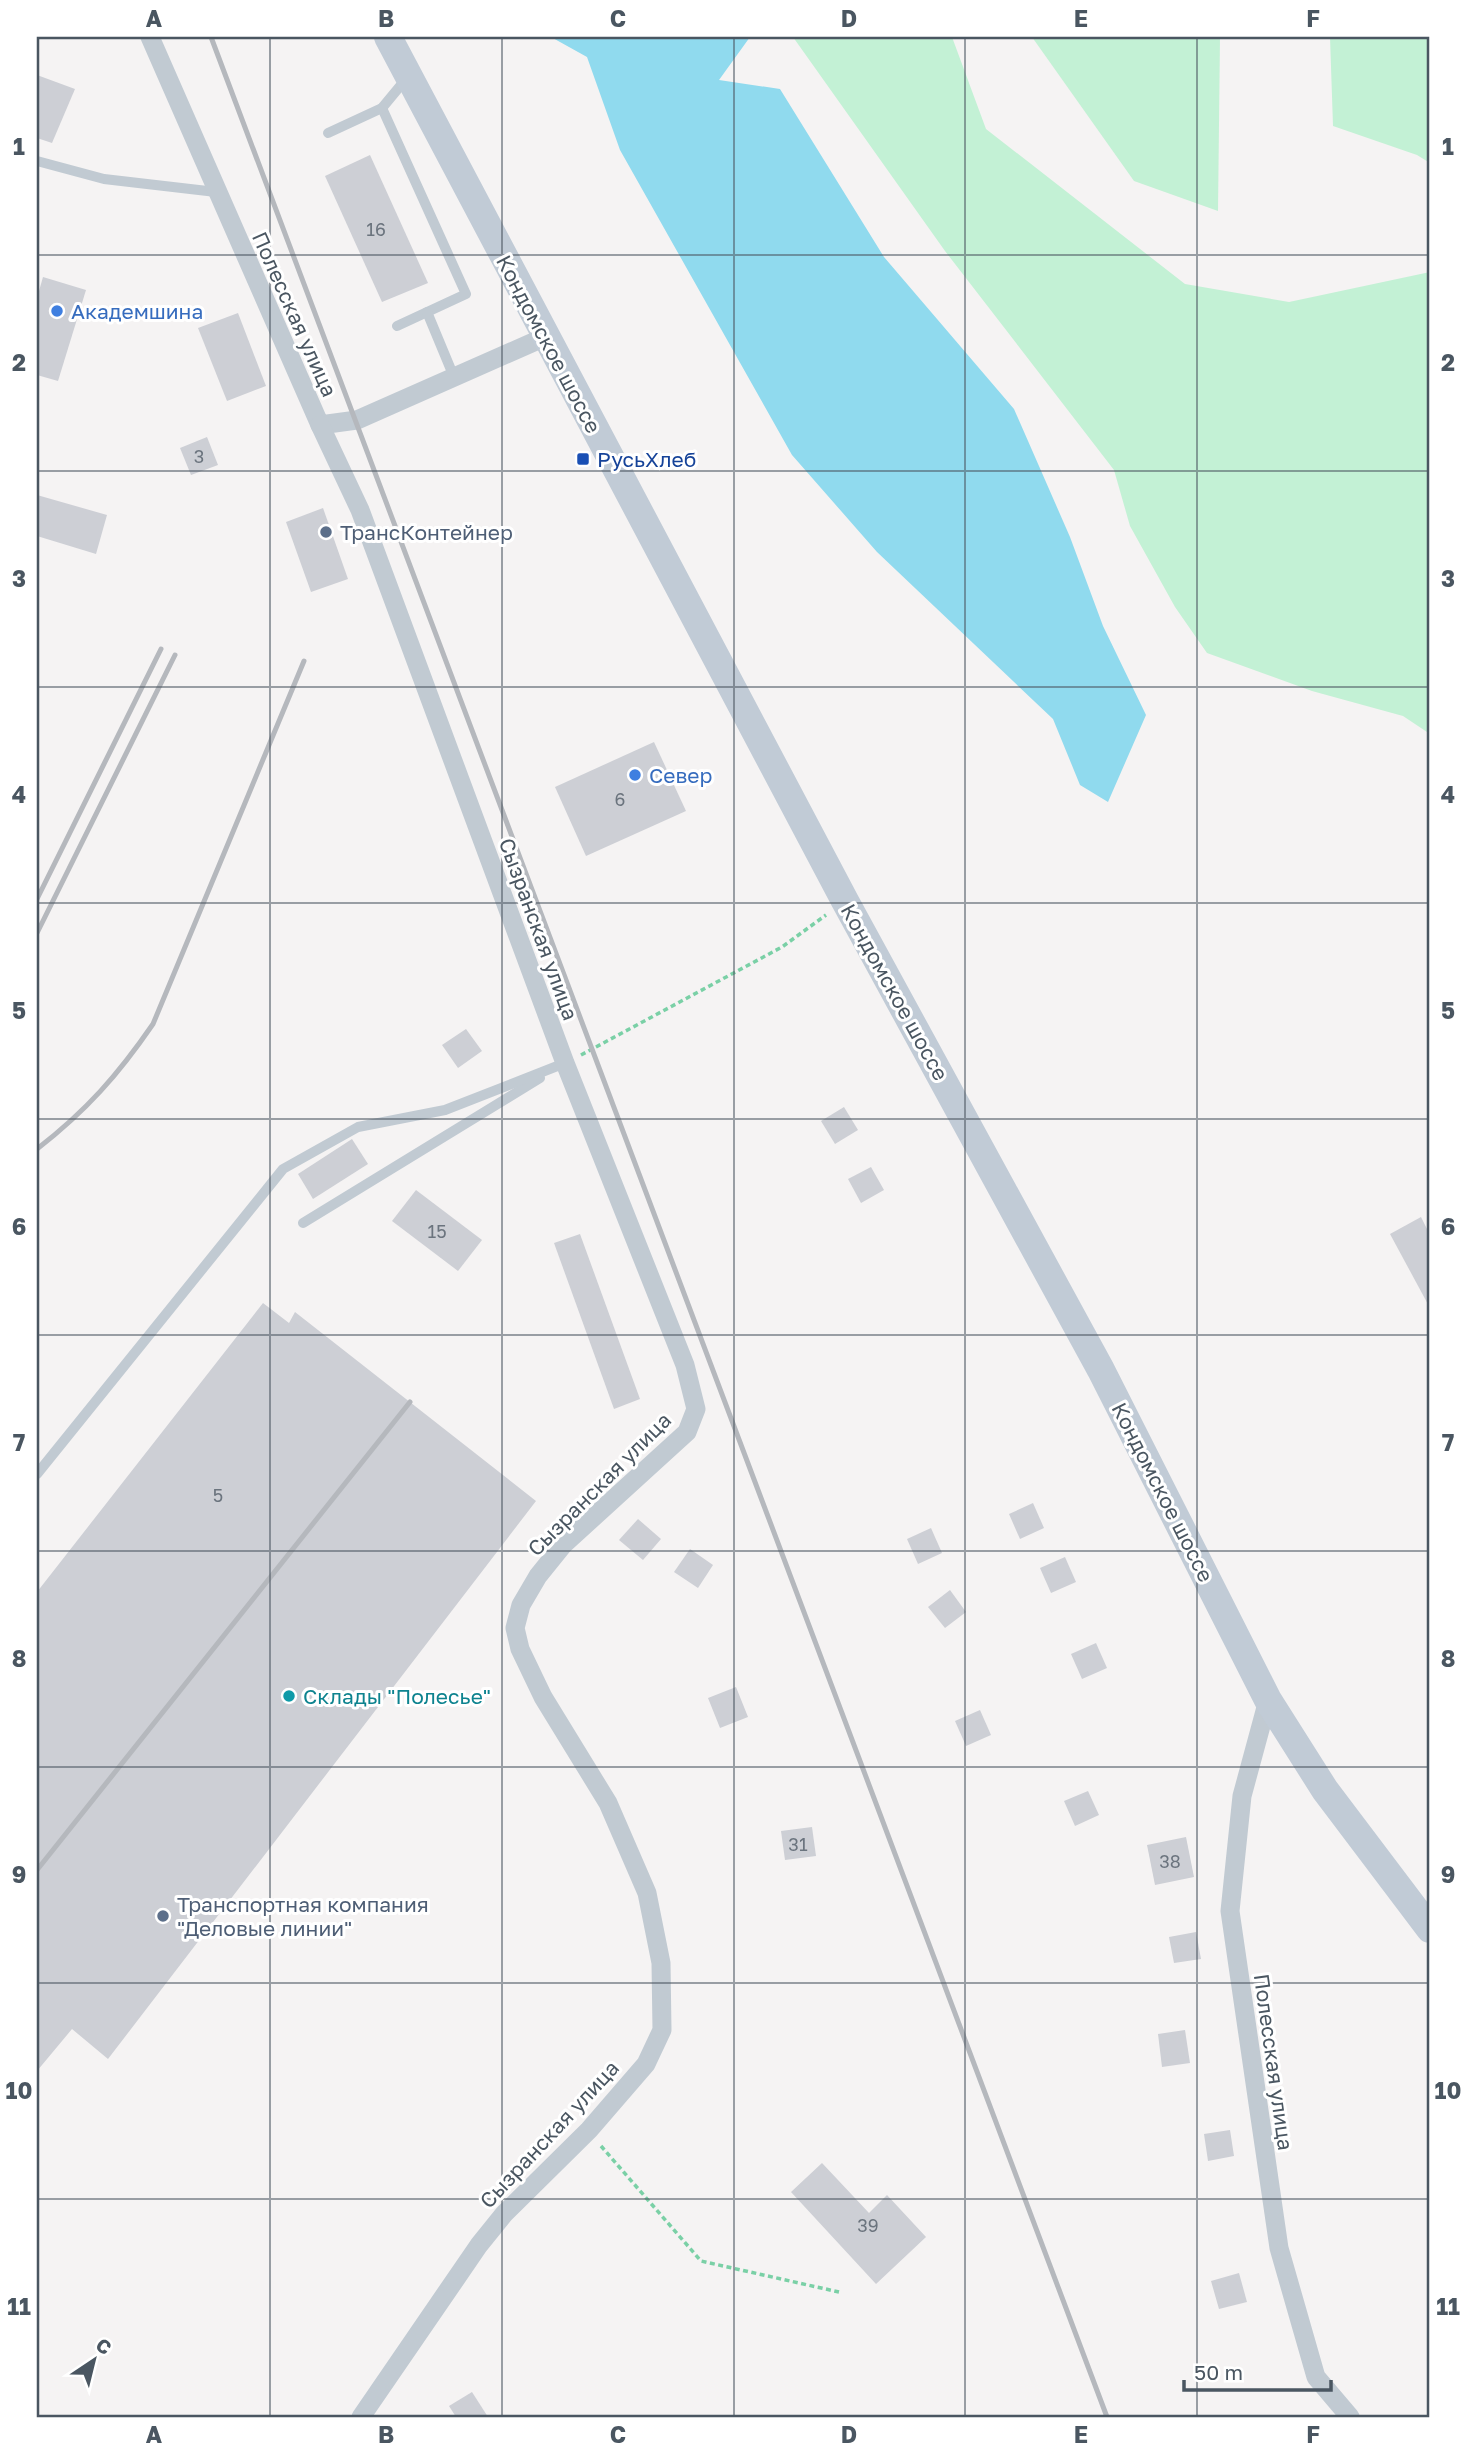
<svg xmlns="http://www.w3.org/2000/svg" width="1467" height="2454" viewBox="0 0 1467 2454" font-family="'Golos Text',sans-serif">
<rect width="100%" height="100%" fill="#f5f3f3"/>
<!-- green -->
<g fill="#c3f1d5">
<polygon points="793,37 952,37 986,129 1185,284 1289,302 1430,272 1430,734 1403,716 1312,691 1207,653 1175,607 1130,526 1114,470 945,251"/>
<polygon points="1032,37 1220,37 1218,211 1134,181"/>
<polygon points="1330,37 1430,37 1430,163 1417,155 1333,126"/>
</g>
<!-- water -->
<polygon fill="#90daee" points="551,37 750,37 719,80 780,89 884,257 1014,409 1070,537 1103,626 1146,715 1108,802 1080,785 1053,719 877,552 792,455 620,150 587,57"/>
<!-- building -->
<g fill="#cdcfd5">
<polygon points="37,75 75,89 52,143 37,138"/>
<polygon points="370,155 428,283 382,302 325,176"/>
<polygon points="43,277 86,290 58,381 37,375 37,298"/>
<polygon points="238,313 266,386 227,401 198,328"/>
<polygon points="207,437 218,465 191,475 180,448"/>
<polygon points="37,495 107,515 96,554 37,536"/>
<polygon points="323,508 348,579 311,592 286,522"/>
<polygon points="654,742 686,811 586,856 555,787"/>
<polygon points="466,1029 482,1051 458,1068 442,1045"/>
<polygon points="844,1107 858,1130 835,1144 821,1121"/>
<polygon points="352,1139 368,1164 313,1199 298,1174"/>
<polygon points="871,1167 884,1190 861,1203 848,1179"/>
<polygon points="416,1190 482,1240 458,1271 392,1221"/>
<polygon points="1421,1217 1430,1235 1430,1308 1390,1234"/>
<polygon points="580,1234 640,1399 614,1409 554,1243"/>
<polygon points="263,1303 289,1323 295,1312 536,1501 108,2059 72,2029 37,2071 37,1592"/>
<polygon points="1033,1503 1044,1528 1020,1539 1009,1514"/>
<polygon points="638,1519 661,1539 643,1560 619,1540"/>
<polygon points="931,1528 942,1553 918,1564 907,1539"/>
<polygon points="690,1549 713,1565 698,1588 674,1572"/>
<polygon points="1065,1557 1076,1582 1051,1593 1040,1568"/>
<polygon points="950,1590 966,1612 945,1628 928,1607"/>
<polygon points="1096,1643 1107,1668 1082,1679 1071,1654"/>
<polygon points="736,1687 748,1717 720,1728 708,1698"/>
<polygon points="980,1710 991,1735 966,1746 955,1721"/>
<polygon points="1088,1791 1099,1815 1075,1826 1064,1801"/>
<polygon points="812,1827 816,1856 785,1860 781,1831"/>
<polygon points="1186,1837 1194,1877 1155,1885 1147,1845"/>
<polygon points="1196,1932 1201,1959 1174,1963 1169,1937"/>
<polygon points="1185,2030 1190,2063 1162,2067 1158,2034"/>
<polygon points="1230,2130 1234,2156 1208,2161 1204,2134"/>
<polygon points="822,2163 869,2213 887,2195 926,2237 876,2284 791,2192"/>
<polygon points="1239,2273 1247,2302 1219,2309 1211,2281"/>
<polygon points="472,2392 488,2417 456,2417 449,2406"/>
</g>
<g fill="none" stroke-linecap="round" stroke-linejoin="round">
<!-- path -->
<g stroke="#7ad0a6" stroke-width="3.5" stroke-dasharray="5 3.5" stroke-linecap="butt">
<polyline points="581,1055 782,947 826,915"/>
<polyline points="601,2146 701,2261 839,2292"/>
</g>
<!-- lane -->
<g stroke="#c1cad2" stroke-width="10">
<polyline points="382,108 466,294 397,326"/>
<polyline points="328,133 382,108 406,79"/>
<polyline points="37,161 104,179 216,192"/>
<polyline points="427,312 454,377"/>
<polyline points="303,1223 540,1078"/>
<polyline points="37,1474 283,1169 358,1127 445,1110 565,1063"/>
</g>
<!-- street -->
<g stroke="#c1cad2" stroke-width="19">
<polyline points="150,37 320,425 357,420 545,337"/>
<polyline points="320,425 360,510 565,1063 685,1365 696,1409 687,1432 563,1545 538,1576 521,1605 515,1628 520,1649 543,1697 608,1803 647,1893 661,1963 662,2030 646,2064 589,2130 504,2214 479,2245 361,2417"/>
<polyline points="1268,1700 1242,1796 1230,1911 1279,2248 1316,2377 1350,2417"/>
</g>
<!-- secondary -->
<polyline stroke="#c1cbd6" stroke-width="28" points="388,37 845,901 1101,1370 1268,1700 1325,1790 1430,1929"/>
<!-- rail -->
<g stroke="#b5b8bd" stroke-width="5">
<polyline points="211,37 1107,2417"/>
<polyline points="37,899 161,649"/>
<polyline points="37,933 175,655"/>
<path d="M37,1149C86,1111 118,1075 153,1024L304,661"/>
<polyline points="37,1870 410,1402"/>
</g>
</g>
<!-- grid -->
<path fill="none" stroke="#4a5661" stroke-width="2" stroke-opacity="0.55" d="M270,37V2417M502,37V2417M734,37V2417M965,37V2417M1197,37V2417M37,255H1430M37,471H1430M37,687H1430M37,903H1430M37,1119H1430M37,1335H1430M37,1551H1430M37,1767H1430M37,1983H1430M37,2199H1430"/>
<!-- markers -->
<g fill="#3f7fe0" stroke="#fff" stroke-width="2.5">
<circle cx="57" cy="311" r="7"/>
<circle cx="635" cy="775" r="7"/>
</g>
<rect fill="#1a4fb4" stroke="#fff" stroke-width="2.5" x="576" y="452" width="14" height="14" rx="3.5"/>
<g fill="#5c6f8a" stroke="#fff" stroke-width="2.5">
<circle cx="326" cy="532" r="7"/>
<circle cx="163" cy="1916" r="7"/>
</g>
<circle fill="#0f9aa8" stroke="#fff" stroke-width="2.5" cx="289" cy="1696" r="7"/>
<g text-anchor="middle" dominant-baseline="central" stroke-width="6" stroke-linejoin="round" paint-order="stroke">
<!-- number labels -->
<g font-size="18" fill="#6b747e">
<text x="376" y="229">16</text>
<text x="199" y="456">3</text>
<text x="620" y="799">6</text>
<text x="437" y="1231">15</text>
<text x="218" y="1495">5</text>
<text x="798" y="1844">31</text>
<text x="1170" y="1861">38</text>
<text x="868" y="2225">39</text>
</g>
<!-- shop labels -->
<g font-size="21" fill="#366cbe" stroke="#fff" text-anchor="start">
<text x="71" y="311">Академшина</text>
<text x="649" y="775">Север</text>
</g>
<!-- street labels -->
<g font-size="21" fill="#4a5661" stroke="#fff">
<text transform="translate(295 314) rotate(66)">Полесская улица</text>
<text transform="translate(549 344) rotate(62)">Кондомское шоссе</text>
<text transform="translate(539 929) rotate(70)">Сызранская улица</text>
<text transform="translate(895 992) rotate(61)">Кондомское шоссе</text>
<text transform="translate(599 1484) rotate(-45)">Сызранская улица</text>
<text transform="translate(1163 1492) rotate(63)">Кондомское шоссе</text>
<text transform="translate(1274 2062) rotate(82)">Полесская улица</text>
<text transform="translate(549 2134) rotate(-47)">Сызранская улица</text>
</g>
<!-- transit labels -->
<g font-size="21" fill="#164399" stroke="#fff" text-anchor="start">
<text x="597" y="459">РусьХлеб</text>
</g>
<!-- service labels -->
<g font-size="21" fill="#4e5e75" stroke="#fff" text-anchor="start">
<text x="340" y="532">ТрансКонтейнер</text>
<text x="177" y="1904">Транспортная компания<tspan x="177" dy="24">"Деловые линии"</tspan></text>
</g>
<!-- culture labels -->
<g font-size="21" fill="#0d838f" stroke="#fff" text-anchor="start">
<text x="303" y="1696">Склады "Полесье"</text>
</g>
</g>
<!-- border -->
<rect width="1467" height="2454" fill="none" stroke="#ffffff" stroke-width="77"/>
<!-- north arrow -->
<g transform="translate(94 2360) rotate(35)" stroke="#ffffff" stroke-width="5" paint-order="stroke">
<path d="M0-5L12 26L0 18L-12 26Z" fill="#4a5661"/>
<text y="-10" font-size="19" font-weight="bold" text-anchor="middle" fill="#4a5661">С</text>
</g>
<!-- scale -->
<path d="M1184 2380v10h147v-10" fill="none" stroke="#4a5661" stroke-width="3.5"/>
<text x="1194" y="2380" font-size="21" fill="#4a5661" stroke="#ffffff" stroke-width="5" paint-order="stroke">50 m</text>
<rect x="38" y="38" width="1390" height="2378" fill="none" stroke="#4a5661" stroke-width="2.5"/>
<g font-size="23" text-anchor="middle" font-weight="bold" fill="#4a5661">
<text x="154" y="27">A</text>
<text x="386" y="27">B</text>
<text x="618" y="27">C</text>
<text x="849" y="27">D</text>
<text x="1081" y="27">E</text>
<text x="1313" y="27">F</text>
<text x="19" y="155">1</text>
<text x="1448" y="155">1</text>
<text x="19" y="371">2</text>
<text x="1448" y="371">2</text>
<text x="19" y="587">3</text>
<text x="1448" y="587">3</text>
<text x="19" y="803">4</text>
<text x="1448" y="803">4</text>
<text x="19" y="1019">5</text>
<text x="1448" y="1019">5</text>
<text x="19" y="1235">6</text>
<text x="1448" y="1235">6</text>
<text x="19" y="1451">7</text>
<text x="1448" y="1451">7</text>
<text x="19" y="1667">8</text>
<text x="1448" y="1667">8</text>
<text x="19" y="1883">9</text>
<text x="1448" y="1883">9</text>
<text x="19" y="2099">10</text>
<text x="1448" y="2099">10</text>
<text x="19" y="2315">11</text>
<text x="1448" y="2315">11</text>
<text x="154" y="2443">A</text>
<text x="386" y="2443">B</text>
<text x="618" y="2443">C</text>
<text x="849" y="2443">D</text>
<text x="1081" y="2443">E</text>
<text x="1313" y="2443">F</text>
</g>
</svg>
